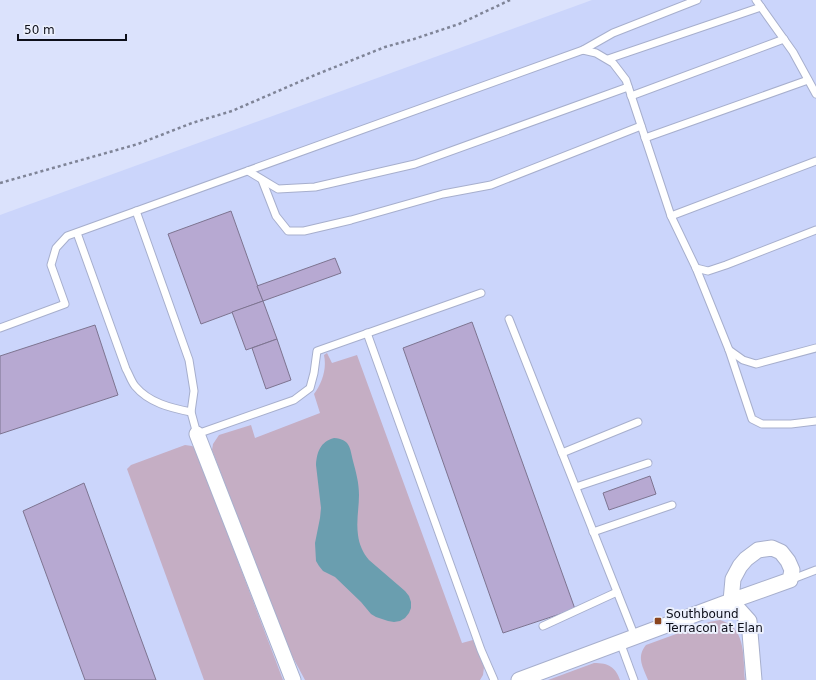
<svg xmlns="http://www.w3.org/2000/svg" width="816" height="680" viewBox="0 0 816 680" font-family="'DejaVu Sans',sans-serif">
<rect width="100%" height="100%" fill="#dbe2fc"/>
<!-- built -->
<polygon fill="#cbd5fb" points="592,0 816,0 816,680 0,680 0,215"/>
<!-- green -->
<g fill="#c5aec4">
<path d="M327,353L332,363L357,355L462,643L473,640L484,667L483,675L480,680H305L291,654L283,635L212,450L213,444L219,435L251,425L255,438L320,413L314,394C322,383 327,369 324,355Z"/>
<polygon points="185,445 192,446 195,448 283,680 204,680 127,469 131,465"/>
<path d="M720,620C723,621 726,622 729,624C746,635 743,662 745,680H648C643,667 636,657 646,645L709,622Z"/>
<path d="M594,663C609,663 615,667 620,680H548Z"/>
</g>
<!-- water -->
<path fill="#6a9eaf" d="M334,438C350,439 350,448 353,461C356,472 359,483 359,495C359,508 356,521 358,535C359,544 363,553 369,560L405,591L409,596L411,602V608L409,613L405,618L400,621L394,622L388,621L376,617L371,614L361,602L335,577L323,571L319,566L316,561L315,543L320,518L321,508L316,465C317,452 320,442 334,438Z"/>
<!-- building -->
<g fill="#b7a9d2" stroke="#7d7490">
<polygon points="231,211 263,301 201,324 168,234"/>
<polygon points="335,258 341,273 263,301 257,286"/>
<polygon points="263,301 277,339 246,350 232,312"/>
<polygon points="472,322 575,609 503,633 403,348"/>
<polygon points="95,325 118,395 0,434 0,356"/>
<polygon points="277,339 291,380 266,389 252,348"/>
<polygon points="650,476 656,494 609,510 603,493"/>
<polygon points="84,483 156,680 85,680 23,511"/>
</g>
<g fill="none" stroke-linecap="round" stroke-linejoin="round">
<defs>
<g id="lane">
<polyline points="756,0 793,52 816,94"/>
<polyline points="583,50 613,33 697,0"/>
<polyline points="608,59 761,7"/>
<polyline points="631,96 784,39"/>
<polyline points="645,138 808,80"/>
<polyline points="248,171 278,189 315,187 415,164 628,87"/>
<polyline points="262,180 276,216 288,231 304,231 351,220 443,194 491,185 641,126"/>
<polyline points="136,211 189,360 194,391 191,412 197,434 294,400 310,388 314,373 317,351 481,293"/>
<polyline points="671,216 816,161"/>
<path d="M77,233L126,369C129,374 131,381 135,386C149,403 171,408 191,412"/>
<polyline points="696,268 708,271 726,265 816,230"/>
<polyline points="509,319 635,637"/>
<polyline points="0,328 65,304 51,265 56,248 67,236 583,50 596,53 613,63 626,80 671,216 696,268 729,350 743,360 756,364 816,348"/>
<polyline points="367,333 481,650 494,680"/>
<polyline points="729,350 752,419 762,424 791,424 816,421"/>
<polyline points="562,453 638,422"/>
<polyline points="576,487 648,463"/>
<polyline points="593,532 672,505"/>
<polyline points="790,580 816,570"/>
<polyline points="543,626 617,592"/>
<polyline points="620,642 634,680"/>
</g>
<g id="street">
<polyline points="197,434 293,680"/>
<polyline points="731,601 749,621 754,680"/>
<polyline points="519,680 731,601 790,580 792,570 788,561 781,552 772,548 758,550 746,559 740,566 733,579 731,601"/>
</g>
</defs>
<!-- lane casing -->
<use href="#lane" stroke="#a7afcd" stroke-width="9"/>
<!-- street casing -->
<use href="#street" stroke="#a7afcd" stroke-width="17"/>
<!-- path -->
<polyline stroke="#7f8497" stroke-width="2.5" stroke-dasharray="3 3" stroke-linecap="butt" points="0,183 138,144 192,123 232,111 315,75 385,47 414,39 459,24 510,0"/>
<!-- lane -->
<use href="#lane" stroke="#fff" stroke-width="7"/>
<!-- street -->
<use href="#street" stroke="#fff" stroke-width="15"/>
</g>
<!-- markers -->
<rect fill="#8b451e" stroke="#ecf0fd" stroke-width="1.5" x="654" y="617" width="8" height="8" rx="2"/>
<g text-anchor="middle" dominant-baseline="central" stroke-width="4" stroke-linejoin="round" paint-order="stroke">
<!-- poi labels -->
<g font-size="12" fill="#0d0f1a" stroke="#ecf0fd" text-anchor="start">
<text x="666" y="614">Southbound<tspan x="666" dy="14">Terracon at Elan</tspan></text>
</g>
</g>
<!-- scale -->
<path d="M18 34v6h108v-6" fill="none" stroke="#0d0f1a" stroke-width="2"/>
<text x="24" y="34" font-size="12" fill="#0d0f1a" stroke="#ecf0fd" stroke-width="3" paint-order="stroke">50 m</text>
</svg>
